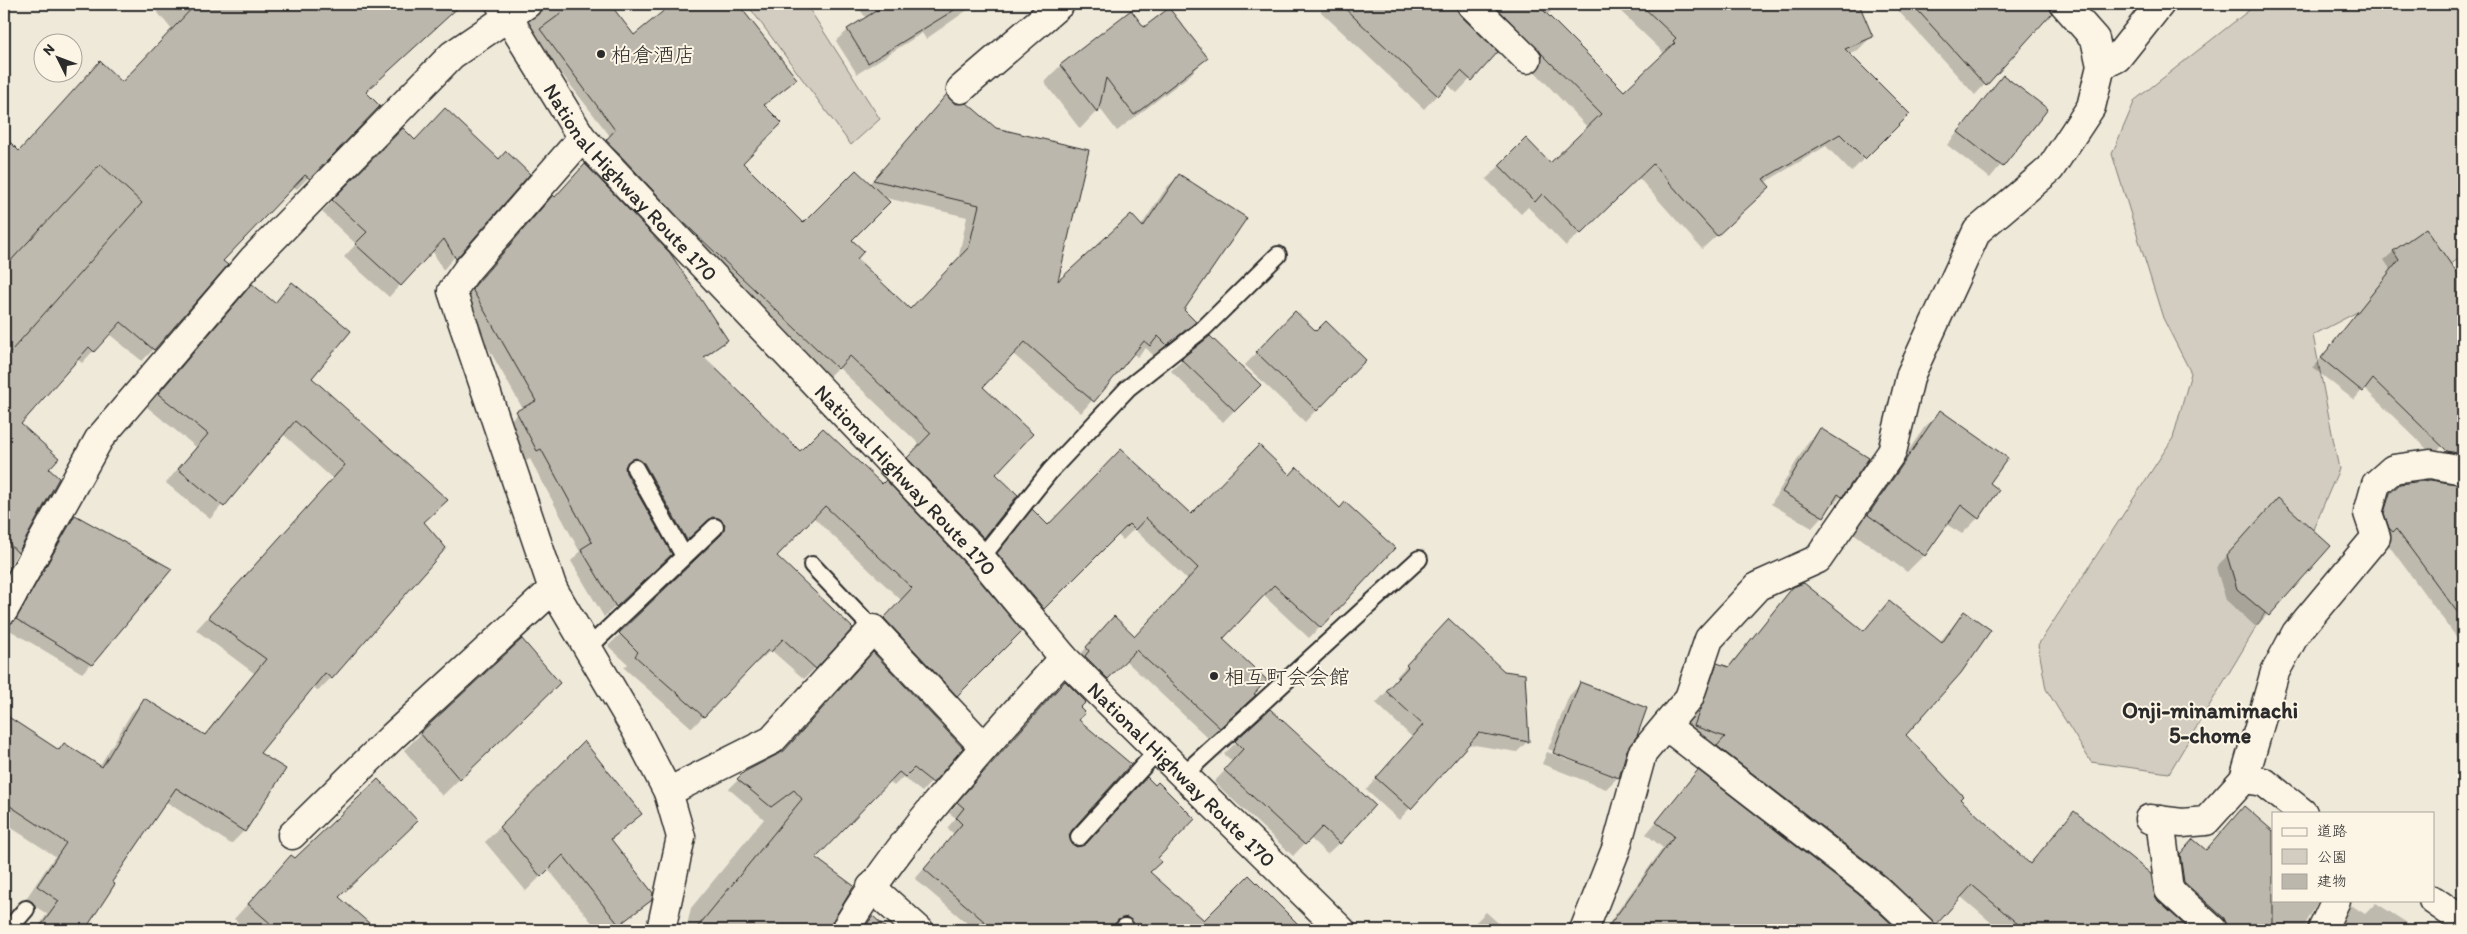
<svg xmlns="http://www.w3.org/2000/svg" width="2467" height="934" viewBox="0 0 2467 934" font-family="Itim,'Klee One',sans-serif">
<rect width="100%" height="100%" fill="#efe9da"/>
<filter id="ink" filterUnits="userSpaceOnUse"><feTurbulence type="fractalNoise" baseFrequency=".02" numOctaves="2"/><feDisplacementMap in="SourceGraphic" scale="10" xChannelSelector="R" yChannelSelector="G"/><feConvolveMatrix kernelMatrix="1 2 1 2 8 2 1 2 1" color-interpolation-filters="sRGB"/></filter>
<g filter="url(#ink)">
<!-- green -->
<g fill="#d2cdc0" stroke="#7e7c76">
<polygon points="747,4 806,4 880,119 851,145"/>
<polygon points="2257,4 2463,4 2463,257 2313,335 2339,469 2308,541 2169,773 2091,762 2046,689 2038,645 2173,438 2191,373 2163,318 2112,154 2135,100"/>
</g>
<!-- shadow -->
<g fill="#0003" fill-rule="evenodd">
<polygon points="151,4 447,4 453,10 364,92 379,106 297,189 293,186 221,261 154,349 142,361 109,334 82,363 77,359 20,423 47,469 58,479 4,576 4,138 19,152 121,83 172,30"/>
<path d="M524,4H609L634,37L674,4H736L795,79L763,107L742,163L803,224L869,184L947,96L1056,285L1141,226L1167,187L1179,176L1182,310L1194,322L1154,356L1146,348L1137,357L1133,353L1081,413L1013,354L981,387L994,474L1016,495L971,549L896,470L920,445L838,367L825,380L602,160L617,145L526,28L531,16ZM882,197L967,217L958,260L909,310L856,259L851,240Z"/>
<polygon points="856,4 976,4 926,39 922,33 857,74 836,41 848,30 866,18"/>
<polygon points="1320,4 1455,4 1455,9 1496,52 1457,93 1447,84 1424,109 1321,12"/>
<polygon points="1464,4 1558,4 1547,15 1624,93 1662,57 1663,52 1613,4 1687,4 1718,34 1747,4 1858,4 1871,37 1858,50 1849,54 1908,114 1851,172 1826,146 1764,183 1769,187 1702,249 1638,177 1566,246 1528,207 1521,214 1486,179 1526,140 1550,165 1588,128 1525,61"/>
<polygon points="1892,4 2049,4 2050,13 1975,95"/>
<polygon points="1144,29 1206,58 1190,75 1117,131 1098,106 1096,112 1080,129 1044,82 1061,65"/>
<polygon points="2004,76 2046,110 1990,178 1947,145"/>
<polygon points="403,129 415,141 528,174 443,270 432,250 389,297 344,257 356,244 322,212"/>
<polygon points="542,208 726,340 704,359 800,453 1020,631 945,706 874,630 901,600 813,517 776,556 815,668 804,679 771,650 758,662 757,660 692,728 624,668 628,664 608,646 711,546 714,536 707,528 700,528 675,550 633,474 624,469 659,566 604,617 571,561 580,552 530,459 526,461 506,424 523,409 462,302"/>
<polygon points="2426,230 2463,284 2463,373 2457,378 2463,387 2463,425 2433,455 2364,388 2354,400 2313,368 2391,270 2384,260 2393,252"/>
<polygon points="292,284 311,378 444,548 331,678 318,691 313,686 259,753 244,831 231,844 165,801 110,882 113,885 84,930 36,930 47,914 25,900 55,856 4,823 4,717 58,751 64,745 99,767 132,712 144,700 204,735 254,673 196,630 333,479 283,434 210,519 166,483 196,447 147,407 252,286 274,304"/>
<polygon points="1295,313 1316,410 1305,422 1245,365"/>
<polygon points="1182,360 1259,385 1223,422 1171,371"/>
<polygon points="1940,412 1988,483 1978,518 1962,534 1946,524 1924,555 1907,572 1852,532 1924,428"/>
<polygon points="1820,430 1841,496 1812,528 1771,504 1808,442"/>
<polygon points="1259,446 1320,627 1309,638 1263,595 1221,639 1243,706 1208,738 1125,660 1096,689 1076,659 1104,629 1135,637 1188,580 1134,529 1123,540 1117,534 1032,619 987,565 1032,511 1048,527 1110,461 1191,516"/>
<polygon points="2463,486 2463,646 2384,539 2379,506 2391,494"/>
<polygon points="2266,512 2330,546 2256,627 2226,600 2216,568"/>
<polygon points="75,516 91,664 82,673 8,629 66,526"/>
<polygon points="1794,588 1863,632 1889,603 1939,643 1964,612 1905,735 1958,799 2029,864 2074,813 2152,892 2157,902 2188,930 2000,930 1960,896 1928,930 1683,737 1706,676 1718,665 1727,668"/>
<polygon points="1438,632 1528,741 1517,752 1468,744 1399,820 1366,790 1412,737 1376,703 1398,679 1396,677"/>
<polygon points="864,663 961,748 922,792 903,777 894,786 889,781 814,859 828,930 686,930 691,908 764,819 729,789 745,773 783,752"/>
<polygon points="1065,682 1078,708 1071,830 1068,835 1071,845 1077,848 1156,858 1149,872 1204,922 1288,921 1298,930 1122,930 1118,927 1113,927 1112,930 975,930 915,879 954,834 947,828 956,818 949,813"/>
<polygon points="1580,684 1626,749 1618,777 1606,789 1542,764 1547,752 1612,776 1612,774 1548,749 1569,696"/>
<polygon points="536,705 442,796 404,750 421,734"/>
<polygon points="1270,710 1339,843 1327,854 1310,838 1293,856 1214,782 1233,762 1224,754"/>
<polygon points="584,743 640,814 610,841 650,899 614,930 598,930 548,869 526,891 485,842"/>
<polygon points="1698,772 1866,902 1897,930 1604,930 1663,848 1646,834"/>
<polygon points="2244,808 2273,833 2273,900 2319,900 2306,923 2306,930 2210,930 2169,867 2182,852 2205,851"/>
<polygon points="291,856 337,897 375,930 246,930 234,919"/>
<polygon points="2463,860 2463,877 2456,867"/>
<polygon points="2376,903 2418,930 2333,930 2340,916 2351,905 2365,914"/>
<polygon points="1486,912 1506,930 1468,930"/>
<polygon points="873,917 887,930 861,930"/>
</g>
<!-- building -->
<g fill="#bcb7ac" stroke="#2b2b2b">
<polygon points="196,4 462,4 366,92 380,106 310,179 305,175 223,261 228,265 154,350 121,322 94,352 89,347 21,424 59,458 49,469 59,478 18,553 4,538 4,359 142,203 100,164 4,268 4,136 19,151 100,61 122,82"/>
<polygon points="574,4 610,4 634,35 672,4 738,4 797,79 764,105 782,123 743,163 803,223 856,170 890,202 852,240 864,251 857,259 910,309 969,247 979,205 873,180 947,94 955,104 967,103 996,128 1089,150 1058,281 1131,214 1143,227 1179,174 1247,218 1184,310 1196,322 1167,345 1158,336 1150,346 1144,341 1094,402 1025,342 983,387 1033,434 996,474 1018,495 984,538 907,458 931,433 850,356 838,369 677,216 606,140 615,130 540,29"/>
<polygon points="887,4 964,4 868,63 847,29"/>
<polygon points="1340,4 1456,4 1460,15 1498,52 1472,81 1461,71 1438,96"/>
<polygon points="1493,4 1541,4 1539,6 1624,91 1675,43 1673,41 1676,38 1640,4 1859,4 1873,37 1845,49 1910,114 1865,159 1840,134 1763,179 1770,187 1717,236 1653,164 1581,234 1542,194 1535,202 1499,165 1526,138 1550,163 1601,114"/>
<polygon points="1912,4 2049,4 2052,13 1986,86"/>
<polygon points="1169,8 1208,58 1134,115 1106,78 1098,113 1060,65 1131,10 1144,27"/>
<polygon points="2003,75 2048,109 2003,167 1958,132"/>
<polygon points="445,108 499,159 506,151 530,174 456,259 444,239 401,286 355,244 367,232 332,200 403,128 415,140"/>
<polygon points="585,164 670,253 728,340 704,357 800,451 823,428 882,484 886,480 969,568 1022,631 957,696 884,618 912,588 825,506 777,556 853,628 816,669 783,639 771,652 768,650 704,717 635,656 638,652 619,633 722,534 725,524 718,518 712,517 687,540 644,463 636,458 630,460 625,467 626,473 672,554 616,607 581,549 592,542 541,449 537,451 516,411 536,401 472,289 553,195 555,197"/>
<polygon points="2426,228 2463,282 2463,454 2447,451 2373,379 2363,392 2321,358 2399,260 2393,251"/>
<polygon points="292,282 351,331 312,378 448,500 424,522 446,548 332,679 325,673 260,753 286,769 245,832 176,788 112,882 115,884 85,930 38,930 59,901 37,886 66,843 4,802 4,714 59,750 64,743 102,767 144,698 205,735 266,659 208,617 345,465 295,421 224,507 178,469 208,434 158,394 252,284 275,303"/>
<polygon points="1295,311 1316,331 1326,321 1366,360 1317,411 1256,352"/>
<polygon points="1210,336 1261,385 1235,411 1181,359"/>
<polygon points="1940,410 2008,458 1990,483 1999,490 1979,519 1961,505 1925,556 1868,515"/>
<polygon points="1820,428 1869,458 1842,497 1838,494 1824,517 1782,492"/>
<polygon points="1259,445 1290,475 1297,467 1340,508 1345,502 1395,548 1321,628 1274,585 1223,639 1267,680 1254,694 1256,695 1220,728 1136,650 1108,679 1085,656 1089,651 1086,647 1114,616 1135,636 1198,568 1146,518 1135,530 1129,524 1044,609 997,553 1032,509 1048,525 1121,449 1191,514"/>
<polygon points="2430,480 2463,485 2463,620 2396,529 2393,532 2389,528 2384,513 2390,493 2400,484"/>
<polygon points="2278,498 2331,546 2269,616 2237,589 2227,555"/>
<polygon points="75,515 172,569 92,665 16,619"/>
<polygon points="1804,583 1864,631 1889,601 1942,643 1964,611 1991,630 1961,673 1906,735 1963,796 1960,799 2030,864 2074,811 2151,874 2154,892 2158,901 2190,930 2025,930 1972,885 1936,925 1887,877 1717,746 1725,737 1694,726 1717,663 1729,667 1793,587"/>
<polygon points="1449,619 1504,671 1525,674 1529,742 1479,733 1411,809 1376,778 1423,725 1386,691 1408,667 1406,665"/>
<polygon points="522,639 560,683 460,780 420,733"/>
<polygon points="873,652 963,748 933,783 914,768 905,777 899,772 816,858 854,886 832,922 830,930 695,930 802,799 794,790 771,807 737,779 744,772 784,751"/>
<polygon points="1065,681 1086,702 1080,708 1085,713 1079,720 1131,764 1072,830 1069,835 1072,844 1077,847 1086,844 1147,777 1155,785 1158,782 1195,819 1158,858 1161,862 1150,872 1204,920 1249,875 1304,930 1134,930 1134,924 1127,917 1118,920 1112,930 994,930 924,869 962,824 956,818 964,808 957,802"/>
<polygon points="1580,682 1647,708 1637,736 1627,750 1619,778 1553,753"/>
<polygon points="1270,709 1375,805 1340,844 1322,827 1305,845 1224,770 1243,749 1235,741"/>
<polygon points="584,741 642,814 611,839 653,893 652,900 619,925 563,855 541,877 499,827"/>
<polygon points="1698,770 1867,901 1898,930 1606,930 1674,836 1656,822"/>
<polygon points="378,779 418,821 339,897 377,930 278,930 248,904 291,855 295,858"/>
<polygon points="2244,806 2273,831 2273,930 2228,930 2224,918 2184,882 2180,854 2193,839 2206,850"/>
<polygon points="873,916 888,930 863,930"/>
</g>
<g fill="none" stroke-linecap="round" stroke-linejoin="round">
<defs>
<g id="lane">
<polyline points="635,468 684,556"/>
<polyline points="981,558 1051,470 1128,388 1204,328 1278,255"/>
<polyline points="812,565 873,629"/>
<polyline points="588,648 715,527"/>
<polyline points="1183,775 1419,559"/>
<polyline points="1079,837 1158,750"/>
<polyline points="8,930 26,909"/>
<polyline points="1122,930 1125,927"/>
</g>
<g id="street">
<polyline points="1471,4 1527,59"/>
<polyline points="2101,66 2117,58 2160,4"/>
<polyline points="961,89 1060,4"/>
<polyline points="582,138 467,270 452,291 553,589 636,730 668,792 681,837 661,930"/>
<polyline points="4,610 99,439 253,259 452,55 527,4"/>
<polyline points="1666,726 1877,889 1921,930"/>
<polyline points="2244,779 2275,672 2296,633 2376,537 2368,513 2376,484 2393,469 2430,464 2463,470"/>
<polyline points="668,792 772,740 873,629 984,747"/>
<polyline points="2149,819 2182,823 2206,821 2244,779 2264,782 2303,813"/>
<polyline points="2160,820 2169,890 2213,930"/>
<polyline points="292,835 393,736 553,589"/>
<polyline points="871,887 919,930"/>
<polyline points="2433,900 2463,921"/>
<path d="M845,930C903,833 988,743 1064,658"/>
<polyline points="1584,930 1616,849 1642,754 1689,698 1709,639 1758,586 1818,559 1892,452 1911,374 1977,231 2050,169 2091,107 2101,66 2095,39 2064,4"/>
<polyline points="2322,930 2336,900"/>
</g>
<g id="highway">
<path id="s1" d="M500,4L582,138L981,558L1064,658L1341,930"/>
</g>
</defs>
<!-- lane casing -->
<use href="#lane" stroke="#2b2b2b" stroke-width="20"/>
<!-- street casing -->
<use href="#street" stroke="#2b2b2b" stroke-width="31"/>
<!-- highway casing -->
<use href="#highway" stroke="#2b2b2b" stroke-width="31"/>
<!-- lane -->
<use href="#lane" stroke="#fcf5e5" stroke-width="16"/>
<!-- street -->
<use href="#street" stroke="#fcf5e5" stroke-width="28"/>
<!-- highway -->
<use href="#highway" stroke="#fcf5e5" stroke-width="28"/>
</g>
</g>
<!-- markers -->
<g fill="#2b2b2b" stroke="#fcf5e5" stroke-width="2">
<circle cx="601" cy="54" r="5"/>
<circle cx="1214" cy="676" r="5"/>
</g>
<g text-anchor="middle" dominant-baseline="central" stroke-width="4" stroke-linejoin="round" paint-order="stroke">
<!-- poi labels -->
<g font-size="21" fill="#2b2b2b" stroke="#fcf5e5" text-anchor="start">
<text x="611" y="54">柏倉酒店</text>
<text x="1224" y="676">相互町会会館</text>
</g>
<!-- street labels -->
<g font-size="21" fill="#2b2b2b" stroke="#fcf5e5">
<text stroke="none"><textPath href="#s1" startOffset="222">National Highway Route 170</textPath></text>
<text stroke="none"><textPath href="#s1" startOffset="628">National Highway Route 170</textPath></text>
<text stroke="none"><textPath href="#s1" startOffset="1032">National Highway Route 170</textPath></text>
</g>
<!-- neighbourhood labels -->
<g font-size="22" font-weight="bold" fill="#2b2b2b" stroke="#fcf5e5">
<text x="2210" y="710">Onji-minamimachi<tspan x="2210" dy="25">5-chome</tspan></text>
</g>
</g>
<!-- margin -->
<rect width="2467" height="934" fill="none" stroke="#fcf5e5" stroke-width="20"/>
<rect x="10" y="10" width="2447" height="914" fill="none" stroke="#2b2b2b" stroke-width="2" filter="url(#ink)"/>
<!-- legend -->
<rect x="2272" y="812" width="162" height="90" fill="#fcf5e5" stroke="#a8a49b"/>
<rect x="2282" y="828" width="25" height="8" fill="#fcf5e5" stroke="#a8a49b"/>
<text x="2317" y="836" font-size="15" fill="#2b2b2b">道路</text>
<rect x="2282" y="849" width="25" height="15" fill="#d2cdc0" stroke="#a8a49b"/>
<text x="2317" y="862" font-size="15" fill="#2b2b2b">公園</text>
<rect x="2282" y="874" width="25" height="15" fill="#bcb7ac" stroke="#a8a49b"/>
<text x="2317" y="886" font-size="15" fill="#2b2b2b">建物</text>
<!-- north arrow -->
<g transform="translate(58 58) rotate(312)"><circle r="24" fill="#fcf5e5" stroke="#a8a49b"/>
<path d="M0-4L9 19L0 12L-9 19Z" fill="#2b2b2b"/>
<text y="-8" font-size="14" font-weight="bold" text-anchor="middle" fill="#2b2b2b">N</text>
</g>
</svg>
